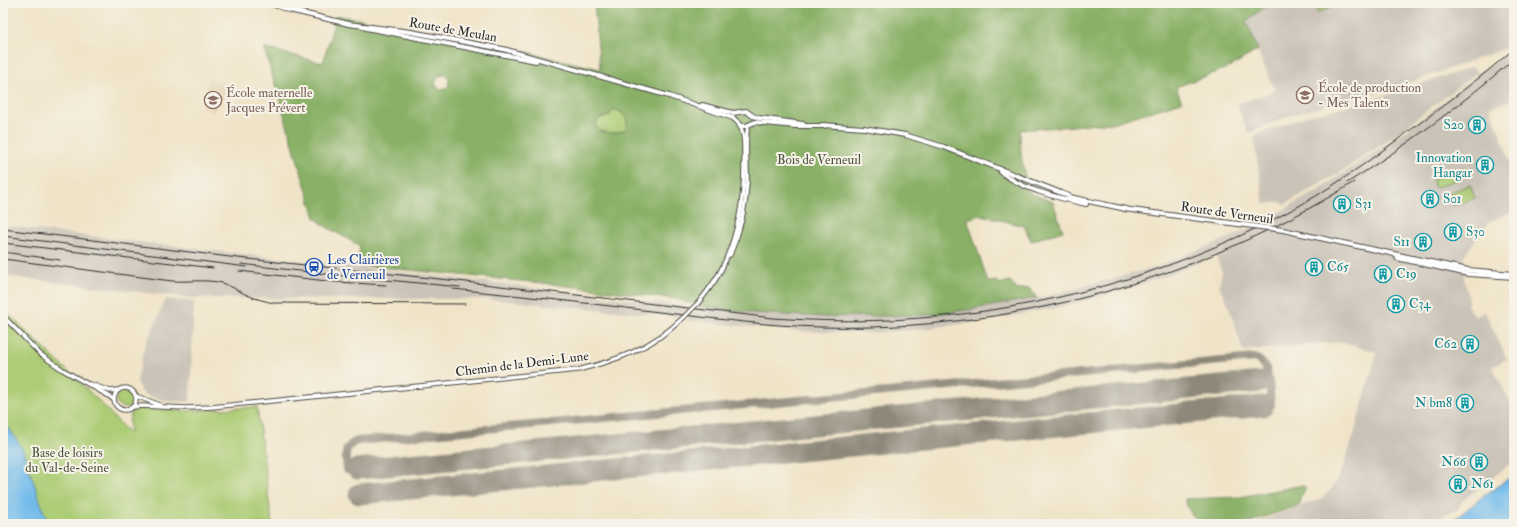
<svg xmlns="http://www.w3.org/2000/svg" width="1517" height="527" viewBox="0 0 1517 527" font-family="'IM FELL Double Pica',serif">
<rect width="100%" height="100%" fill="#f7f3e8"/>
<filter id="ink" filterUnits="userSpaceOnUse"><feTurbulence type="fractalNoise" baseFrequency=".025" numOctaves="2"/><feDisplacementMap in="SourceGraphic" scale="8" xChannelSelector="R" yChannelSelector="G"/><feConvolveMatrix kernelMatrix="1 2 1 2 8 2 1 2 1" color-interpolation-filters="sRGB"/></filter>
<filter id="wash" filterUnits="userSpaceOnUse"><feTurbulence type="fractalNoise" baseFrequency=".012" numOctaves="4" result="noise"/><feDisplacementMap in="SourceGraphic" scale="16" xChannelSelector="R" yChannelSelector="G"/><feGaussianBlur stdDeviation="0.9" result="paint"/><feColorMatrix in="noise" values="0 0 0 0 0 0 0 0 0 0 0 0 0 0 0 0 0 1.4 0 .05"/><feComposite in="paint" operator="in"/></filter>
<g filter="url(#wash)">
<rect width="100%" height="100%" fill="#f0e4c8"/>
<!-- built -->
<polygon fill="#e6d5b7" points="209,79 224,83 229,89 228,93 213,113 201,107"/>
<!-- industrial -->
<g fill="#cac3b8">
<polygon points="1270,3 1514,3 1514,41 1507,48 1397,87 1294,114 1248,133 1237,104 1275,91 1245,21"/>
<polygon points="1514,47 1514,99 1490,107 1513,169 1514,169 1514,183 1509,185 1514,210 1489,222 1463,257 1465,268 1464,278 1469,300 1467,305 1475,317 1485,312 1507,359 1492,367 1514,409 1514,461 1462,501 1457,510 1444,515 1431,524 1252,524 1322,498 1332,488 1337,480 1344,464 1353,438 1377,352 1339,342 1243,351 1228,304 1219,285 1222,272 1216,256 1157,279 1109,294 1059,307 979,322 912,330 873,333 812,332 739,326 686,320 699,306 754,313 825,317 929,315 967,310 1048,296 1153,268 1231,237 1265,220 1319,190 1407,130 1477,75 1476,73 1387,141 1342,171 1284,205 1282,202 1264,204 1254,140 1256,135 1304,117 1377,98 1473,67 1477,73 1504,56"/>
<polygon points="3,225 45,231 512,285 691,307 681,317 486,299 191,298 3,276"/>
<polygon points="166,299 194,302 190,400 189,402 167,401 151,397 141,392 137,381 144,348"/>
</g>
<!-- green -->
<g fill="#accc74" stroke="#6c7c50">
<polygon points="1314,3 1333,3 1334,5 1318,13"/>
<path d="M614,109C625,113 628,118 627,129C617,134 609,134 598,130L595,124L600,118L609,116Z"/>
<polygon points="1462,168 1464,169 1466,176 1435,188 1433,182 1433,179"/>
<polygon points="1470,185 1475,198 1453,206 1448,193"/>
<path d="M3,309L101,403L124,428L131,433C128,422 128,414 138,408L184,411L257,407L272,524H3Z"/>
<circle cx="125" cy="399" r="9"/>
</g>
<!-- forest -->
<g fill="#89b066" stroke="#5a6e48" fill-rule="evenodd">
<path d="M594,3H1270L1246,21L1258,50L1230,67L1176,87L1182,102L1112,123L1020,130L1021,154L1028,192L1053,202L1063,231L1031,241L1024,226L981,215L967,219L988,282L997,281L999,284L1010,281L1017,290L1029,288L1037,298L967,310L929,315L825,317L754,313L699,306L677,299L541,283L358,265L360,246L328,228L315,218L264,48L323,63L336,15L466,38L600,69ZM442,75L447,76L449,80L448,87L443,90L437,87L435,83L438,77ZM614,109C625,113 628,118 627,129C617,134 609,134 598,130L595,124L600,118L609,116Z"/>
<path d="M1303,485L1306,488L1300,499V505L1244,524H1201C1193,516 1187,511 1185,499L1240,497Z"/>
</g>
<!-- water -->
<g fill="#72bbeb" stroke="#4e738b">
<polygon points="3,419 22,448 48,524 3,524"/>
<polygon points="1514,475 1514,524 1443,524 1459,516 1486,494"/>
</g>
<g fill="none" stroke-linecap="round" stroke-linejoin="round">
<!-- taxiway -->
<g stroke="#8e887a" stroke-width="8">
<polyline points="1263,406 1271,405 1269,381"/>
<path d="M357,469L347,470C346,457 342,447 357,441L1254,358C1266,362 1267,370 1269,381L1261,382"/>
</g>
<!-- runway -->
<g stroke="#8e887a" stroke-width="21">
<polyline points="357,469 1261,382"/>
<polyline points="359,494 1263,406"/>
</g>
</g>
</g>
<g filter="url(#ink)">
<g fill="none" stroke-linecap="round" stroke-linejoin="round">
<defs>
<g id="tertiary">
<path d="M730,255C740,232 746,208 747,183C748,164 744,144 748,125"/>
<path d="M698,303C707,292 716,281 722,268C739,233 745,193 744,155C744,146 745,132 739,125"/>
<polyline points="3,316 40,354 63,370 109,396 114,400"/>
<polyline points="90,384 110,391 118,390"/>
<circle cx="125" cy="399" r="11"/>
<polyline points="136,396 160,405"/>
<path d="M132,407L142,406L186,408L212,407L578,370C618,360 652,348 683,318"/>
</g>
<g id="secondary">
<polyline points="269,3 289,10 349,24"/>
<polyline points="280,3 295,9"/>
<polyline points="348,24 411,32 503,49 669,96 733,118 742,126 746,126 755,122 795,126 824,126"/>
<polyline points="366,28 536,61"/>
<polyline points="702,105 733,113 746,111 753,116 759,118 803,124"/>
<polyline points="822,125 864,128 905,135 944,147 1074,198 1126,209"/>
<path d="M1001,172C1023,190 1059,198 1086,204"/>
<polyline points="1124,209 1253,226"/>
<polyline points="1283,230 1468,270 1514,274"/>
<polyline points="1397,258 1468,274 1514,277"/>
</g>
</defs>
<!-- tertiary casing -->
<use href="#tertiary" stroke="#494743" stroke-width="5.5"/>
<!-- secondary casing -->
<use href="#secondary" stroke="#494743" stroke-width="6"/>
<!-- tertiary -->
<use href="#tertiary" stroke="#fff" stroke-width="3.5"/>
<!-- secondary -->
<use href="#secondary" stroke="#fff" stroke-width="4"/>
<!-- rail -->
<g stroke="#2b2b2b" stroke-width="1">
<path d="M1347,183C1406,146 1462,104 1514,59"/>
<path d="M3,229L238,258L449,280L773,318C818,321 863,322 907,319C1039,311 1170,275 1286,213C1328,191 1366,163 1405,134C1442,107 1479,79 1514,49"/>
<polyline points="3,236 247,267"/>
<polyline points="3,243 213,268"/>
<polyline points="3,252 60,260"/>
<path d="M3,259L172,281C187,282 207,279 222,283C231,286 239,291 247,295C256,299 265,301 274,303L465,304"/>
<polyline points="241,264 325,274 460,287"/>
<polyline points="239,271 336,282 386,285"/>
<path d="M453,289C525,296 596,304 667,313C718,319 769,326 821,327C1008,332 1195,282 1354,182"/>
</g>
<defs>
<polyline id="tertiary-bridge" points="683,318 698,303"/>
<polyline id="secondary-bridge" points="1253,226 1283,230"/>
</defs>
<!-- tertiary-bridge casing -->
<use href="#tertiary-bridge" stroke="#494743" stroke-width="5.5" stroke-linecap="butt"/>
<!-- secondary-bridge casing -->
<use href="#secondary-bridge" stroke="#494743" stroke-width="6" stroke-linecap="butt"/>
<!-- tertiary-bridge -->
<use href="#tertiary-bridge" stroke="#fff" stroke-width="3.5"/>
<!-- secondary-bridge -->
<use href="#secondary-bridge" stroke="#fff" stroke-width="4"/>
</g>
</g>
<!-- icons -->
<defs>
<symbol id="school-ring" viewBox="-11 -11 22 22"><circle r="9.5" fill="#f7f3e8" stroke="#8d6e63" stroke-width="1.5"/><path d="M0-5L7-2L0 1L-7-2ZM-4 1L0 2.5L4 1V4Q0 6-4 4Z" fill="#8d6e63"/></symbol>
<symbol id="building-ring" viewBox="-11 -11 22 22"><circle r="9.5" fill="#f7f3e8" stroke="#0f9aa8" stroke-width="1.5"/><path d="M-4-6H4V6H1V3H-1V6H-4ZM-2.5-4.3h1.7v1.8h-1.7ZM.8-4.3h1.7v1.8H.8ZM-2.5-1h1.7V.8h-1.7ZM.8-1h1.7V.8H.8Z" fill="#0f9aa8"/></symbol>
<symbol id="station-ring" viewBox="-11 -11 22 22"><circle r="9.5" fill="#f7f3e8" stroke="#1a4fb4" stroke-width="1.5"/><path d="M-3-6H3Q5-6 5-4V2Q5 4 3 4L4.5 6H3L1.5 4h-3L-3 6H-4.5L-3 4Q-5 4-5 2V-4Q-5-6-3-6ZM-3.5-4v3h7v-3ZM-3.5 1v1.5H-2V1ZM2 1v1.5H3.5V1Z" fill="#1a4fb4"/></symbol>
</defs>
<g fill-rule="evenodd">
<use href="#school-ring" x="1295" y="85" width="20" height="20"/>
<use href="#school-ring" x="203" y="90" width="20" height="20"/>
<use href="#building-ring" x="1467" y="115" width="20" height="20"/>
<use href="#building-ring" x="1475" y="155" width="20" height="20"/>
<use href="#building-ring" x="1420" y="189" width="20" height="20"/>
<use href="#building-ring" x="1332" y="194" width="20" height="20"/>
<use href="#building-ring" x="1443" y="222" width="20" height="20"/>
<use href="#building-ring" x="1413" y="232" width="20" height="20"/>
<use href="#station-ring" x="304" y="257" width="20" height="20"/>
<use href="#building-ring" x="1304" y="257" width="20" height="20"/>
<use href="#building-ring" x="1373" y="264" width="20" height="20"/>
<use href="#building-ring" x="1386" y="294" width="20" height="20"/>
<use href="#building-ring" x="1460" y="334" width="20" height="20"/>
<use href="#building-ring" x="1455" y="393" width="20" height="20"/>
<use href="#building-ring" x="1469" y="452" width="20" height="20"/>
<use href="#building-ring" x="1448" y="474" width="20" height="20"/>
</g>
<g text-anchor="middle" dominant-baseline="central" stroke-width="4" stroke-linejoin="round" paint-order="stroke">
<!-- street labels -->
<g font-size="13" fill="#2b2b2b" stroke="#f7f3e8">
<text transform="translate(453 30) rotate(10)">Route de Meulan</text>
<text transform="translate(1227 213) rotate(8)">Route de Verneuil</text>
<text transform="translate(522 364) rotate(-7)">Chemin de la Demi-Lune</text>
</g>
<!-- education labels -->
<g font-size="13" fill="#785e54" stroke="#f7f3e8" text-anchor="start">
<text x="1318" y="88">École de production<tspan x="1318" dy="15">- Mes Talents</tspan></text>
<text x="226" y="93">École maternelle<tspan x="226" dy="15">Jacques Prévert</tspan></text>
</g>
<!-- culture labels -->
<g font-size="13" fill="#0d838f" stroke="#f7f3e8" text-anchor="start">
<text x="1464" y="125" text-anchor="end">S20</text>
<text x="1472" y="158" text-anchor="end">Innovation<tspan x="1472" dy="15">Hangar</tspan></text>
<text x="1443" y="199">S01</text>
<text x="1355" y="204">S31</text>
<text x="1466" y="232">S30</text>
<text x="1410" y="242" text-anchor="end">S11</text>
<text x="1327" y="267">C65</text>
<text x="1396" y="274">C19</text>
<text x="1409" y="304">C34</text>
<text x="1457" y="344" text-anchor="end">C62</text>
<text x="1452" y="403" text-anchor="end">N bm8</text>
<text x="1466" y="462" text-anchor="end">N66</text>
<text x="1471" y="484">N61</text>
</g>
<!-- park labels -->
<g font-size="13" fill="#4b533d" stroke="#f7f3e8">
<text x="819" y="160">Bois de Verneuil</text>
<text x="67" y="453">Base de loisirs<tspan x="67" dy="15">du Val-de-Seine</tspan></text>
</g>
<!-- transit labels -->
<g font-size="13" fill="#164399" stroke="#f7f3e8" text-anchor="start">
<text x="327" y="260">Les Clairières<tspan x="327" dy="15">de Verneuil</tspan></text>
</g>
</g>
<!-- margin -->
<rect width="1517" height="527" fill="none" stroke="#f7f3e8" stroke-width="16"/>
</svg>
